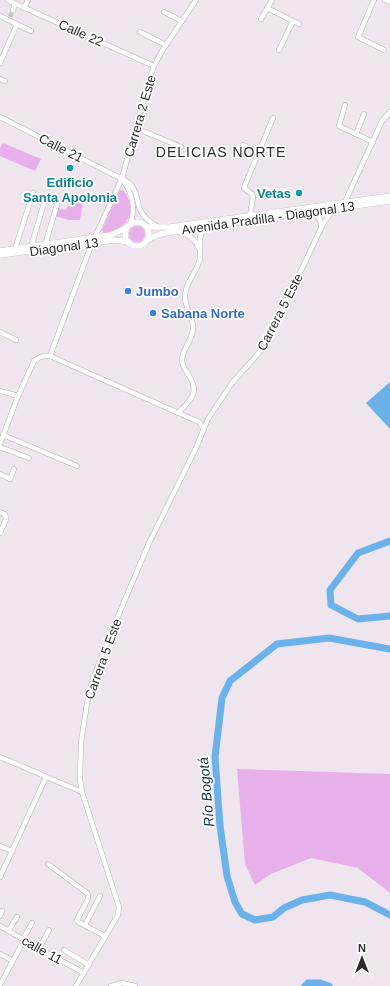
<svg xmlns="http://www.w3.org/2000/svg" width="390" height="986" viewBox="0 0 390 986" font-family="Helvetica,sans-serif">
<rect width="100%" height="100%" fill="#efe5ef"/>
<!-- green -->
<g fill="#e7b0ea">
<polygon points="3,143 41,159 35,171 0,156 0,148"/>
<path d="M121,190H123C139,210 128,230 104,233L102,230L119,192Z"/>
<polygon points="75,199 83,202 80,220 69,220 55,216 58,208 66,210 68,206 72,206"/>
<circle cx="137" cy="234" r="8"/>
<polygon points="237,769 390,774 390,893 358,868 311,858 271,874 255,885 245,864"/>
</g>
<!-- water -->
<polygon fill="#6bb2ea" points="390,382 390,429 366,403"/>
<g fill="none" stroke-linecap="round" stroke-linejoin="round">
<!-- river -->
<g stroke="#6bb2ea" stroke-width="7">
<polyline points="390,541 358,553 330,590 331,605 358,619 390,616"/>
<polyline points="390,649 329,638 277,644 230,681 222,698 215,757 220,826 227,876 235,902 242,914 255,920 273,917 284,908 302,900 330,895 365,902 390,915"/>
<polyline points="305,986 308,983 320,983 329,986"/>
</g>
<!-- minor-tunnel -->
<polyline stroke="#c8bfc8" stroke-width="4.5" stroke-dasharray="4.5 2" stroke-linecap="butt" points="10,17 13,10"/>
<defs>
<g id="minor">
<polyline points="7,0 154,66"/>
<polyline points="374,0 358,37 384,50"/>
<polyline points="385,0 390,2"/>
<polyline points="24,8 28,0"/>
<polyline points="267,8 299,24"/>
<polyline points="13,10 15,4"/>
<polyline points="164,12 182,21"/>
<polyline points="0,16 31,31"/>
<polyline points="261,19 272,0"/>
<polyline points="140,32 166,45"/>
<polyline points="279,50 293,21"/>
<polyline points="0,63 17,24"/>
<polyline points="0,79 5,81"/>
<polyline points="345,105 339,126 373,142"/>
<path d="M0,117L128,182C137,189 136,199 140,209C143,217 151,223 158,227"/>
<polyline points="136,128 181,147"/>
<polyline points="356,134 364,114"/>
<polyline points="243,145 259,152"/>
<path d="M123,180C132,193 136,209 130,224"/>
<polyline points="345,202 382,121 390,112"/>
<path d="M309,213C317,214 322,220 321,227"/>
<polyline points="250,216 253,197 252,194 244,188 245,185 273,118"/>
<path d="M179,232C188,234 195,239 199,248"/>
<polyline points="95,237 122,178 146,90 154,66 162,51 196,0"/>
<polyline points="45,245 57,205"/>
<polyline points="31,247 45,200"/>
<polyline points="15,249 33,193"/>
<polyline points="0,332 16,340"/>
<polyline points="50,356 92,243"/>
<polyline points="0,391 18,396"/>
<path d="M178,413C192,399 200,392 188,374C185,370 182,366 182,360C182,349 193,340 193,328C194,317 184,307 185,296C185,283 197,272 200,259C202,246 195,239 206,227"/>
<polyline points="3,435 77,466"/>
<path d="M0,444L18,396L34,361C39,357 43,355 50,356L199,422L204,429"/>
<polyline points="0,447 29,458"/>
<polyline points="0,474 10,479 14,469"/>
<polyline points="0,512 5,514 6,519 0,533"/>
<polyline points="0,757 82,792"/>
<polyline points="0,846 12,851"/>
<polyline points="48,864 87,893 88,895 88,899 77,920 78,922 105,936"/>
<polyline points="0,877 46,777"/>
<polyline points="0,916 2,911"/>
<polyline points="85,925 100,896"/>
<polyline points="0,926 47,953 84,973"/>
<polyline points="8,931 17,917"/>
<polyline points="23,939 32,923"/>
<polyline points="39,949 49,930"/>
<polyline points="64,950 89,965"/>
<polyline points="0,954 13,961"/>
<polyline points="0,985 24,940"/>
<polyline points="76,986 118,915 119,907 82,792 80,780 81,743 87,703 93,679 121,609 149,543 196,448 208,419 232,383 266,345 323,224 330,214 337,210"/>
<polyline points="111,986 122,983 135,986"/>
</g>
<g id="major">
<circle cx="137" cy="234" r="12"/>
<polyline points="147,227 170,227 390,196"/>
<polyline points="147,240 160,234 177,231 390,201"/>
<polyline points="0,251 103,236 111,235 126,228"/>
<polyline points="0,255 114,240 129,242"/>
</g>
</defs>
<!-- minor casing -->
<use href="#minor" stroke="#b8aeb9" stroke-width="5.5"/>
<!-- major casing -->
<use href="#major" stroke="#b8aeb9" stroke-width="6"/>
<!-- minor -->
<use href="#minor" stroke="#fff" stroke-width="4.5"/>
<!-- major -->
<use href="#major" stroke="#fff" stroke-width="5.5"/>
</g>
<!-- markers -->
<g fill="#0f9aa8" stroke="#fff" stroke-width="1.5">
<circle cx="70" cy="168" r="4"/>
<circle cx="299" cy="193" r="4"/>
</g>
<g fill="#3f7fe0" stroke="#fff" stroke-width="1.5">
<circle cx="128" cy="291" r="4"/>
<circle cx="153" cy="313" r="4"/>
</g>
<g text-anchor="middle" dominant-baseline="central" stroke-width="3.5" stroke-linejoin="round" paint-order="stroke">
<!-- street labels -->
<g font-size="13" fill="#2d292d" stroke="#fff">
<text transform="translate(81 33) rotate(24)">Calle 22</text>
<text transform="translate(140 116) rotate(-74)">Carrera 2 Este</text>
<text transform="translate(61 148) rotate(27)">Calle 21</text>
<text transform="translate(268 218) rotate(-8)">Avenida Pradilla - Diagonal 13</text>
<text transform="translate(64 247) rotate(-8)">Diagonal 13</text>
<text transform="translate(280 312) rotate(-63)">Carrera 5 Este</text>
<text transform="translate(103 659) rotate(-70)">Carrera 5 Este</text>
<text transform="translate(42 950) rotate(29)">calle 11</text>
</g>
<!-- culture labels -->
<g font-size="13" font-weight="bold" fill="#0d838f" stroke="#fff">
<text x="70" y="182">Edificio<tspan x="70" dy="15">Santa Apolonia</tspan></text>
<text x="291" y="193" text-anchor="end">Vetas</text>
</g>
<!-- shop labels -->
<g font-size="13" font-weight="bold" fill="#366cbe" stroke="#fff" text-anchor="start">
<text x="136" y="291">Jumbo</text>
<text x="161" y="313">Sabana Norte</text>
</g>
<!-- neighbourhood labels -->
<g font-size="14" letter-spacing="1" fill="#2d292d" stroke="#fff">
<text x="221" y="152">DELICIAS NORTE</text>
</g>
<!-- water labels -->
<g font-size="14" font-style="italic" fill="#0f2f45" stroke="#fff">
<text transform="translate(206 792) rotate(-95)">Río Bogotá</text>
</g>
</g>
<!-- north arrow -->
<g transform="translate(362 958)" stroke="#ffffff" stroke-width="3" paint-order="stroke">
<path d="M0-3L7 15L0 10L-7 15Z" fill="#2d292d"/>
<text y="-6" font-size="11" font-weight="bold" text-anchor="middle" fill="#2d292d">N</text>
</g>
</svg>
